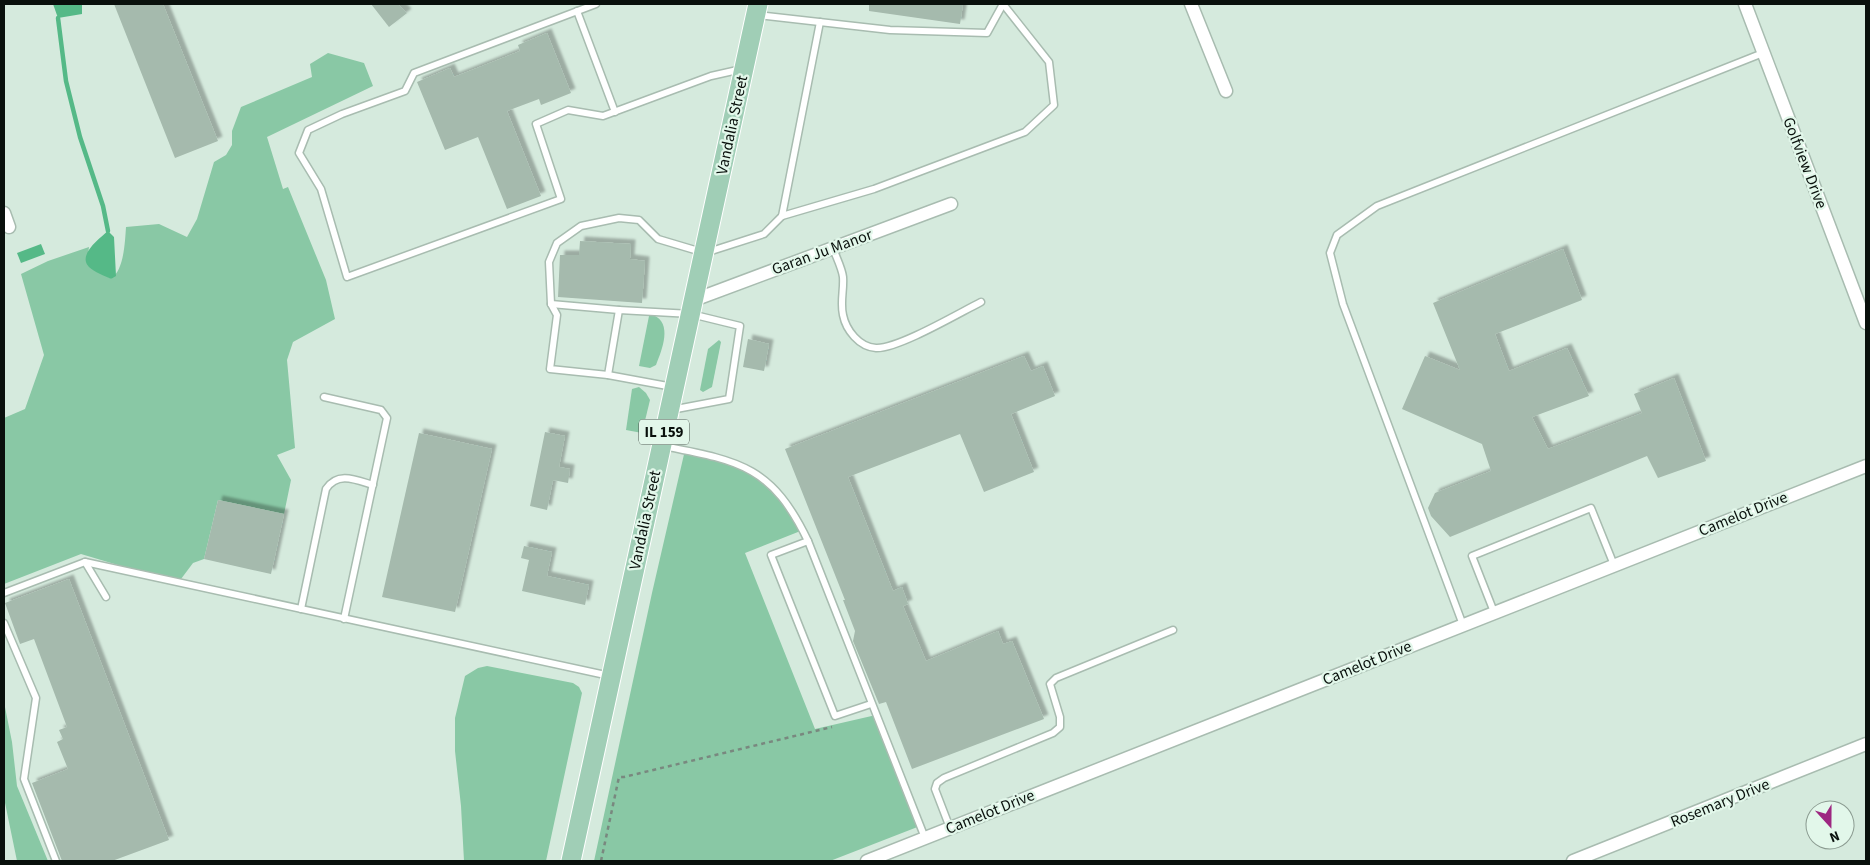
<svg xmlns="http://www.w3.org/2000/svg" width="1870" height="865" viewBox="0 0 1870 865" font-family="'Source Sans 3',sans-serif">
<defs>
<filter id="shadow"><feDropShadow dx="4.5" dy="-4.5" stdDeviation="1" flood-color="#0004"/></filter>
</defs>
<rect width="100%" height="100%" fill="#d5eadd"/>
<!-- green -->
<g fill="#89c8a5">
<path d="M328,53L364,63L373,86L267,137L283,189L288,187L326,280L335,319L293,342L287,360L295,448L277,455L291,480L284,514L218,500L204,559L193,563L178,583L81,554L4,584V418L25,409L44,355L21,274L48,261L89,247L87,262L111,279C124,270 125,242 126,227L159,224L187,237L197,219L214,162L226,155L232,145V131L241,107L312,77L310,64Z"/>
<path d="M653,315C673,323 662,350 656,365L650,368L639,366L649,316Z"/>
<polygon points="719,340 721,342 712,387 703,392 700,390 708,349"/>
<polygon points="639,387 646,393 650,400 642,433 626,430 632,389"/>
<polygon points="685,450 729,460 775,490 803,530 745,553 815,729 876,715 920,826 830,861 594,861 652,593"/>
<polygon points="487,666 573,683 579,687 582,693 546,861 464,861 461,806 455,751 455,718 465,676 478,668"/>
<polygon points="4,702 12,742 17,786 48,861 17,861 4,798"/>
</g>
<!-- water -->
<g fill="#55b987">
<polygon points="53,4 82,4 82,14 58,18"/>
<path d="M108,231L114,237L116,276L111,279C105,276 94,272 89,267C77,255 100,238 108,231Z"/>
<polygon points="41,244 45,254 21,263 17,253"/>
</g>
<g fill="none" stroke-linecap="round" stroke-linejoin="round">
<!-- stream -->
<polyline stroke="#55b987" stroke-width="4.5" points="58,18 66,81 80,137 103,206 108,231"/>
</g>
<!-- building -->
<g fill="#a5baad" filter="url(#shadow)">
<polygon points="114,4 163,4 218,141 175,158"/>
<polygon points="371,4 398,4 407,13 389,27"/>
<polygon points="869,4 963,4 960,24 869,11"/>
<polygon points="547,33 571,93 541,105 539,99 507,111 541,196 507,209 478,137 445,150 417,82 450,68 454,77 520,51 518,45"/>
<polygon points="580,241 631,244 630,259 645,261 642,303 558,297 560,255 579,255"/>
<polygon points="1563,249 1582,300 1495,334 1509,371 1567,348 1589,396 1532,417 1548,449 1642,413 1634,394 1674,378 1706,461 1658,478 1647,456 1450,537 1431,516 1428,508 1435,493 1491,471 1482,444 1402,409 1425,356 1460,370 1433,303"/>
<polygon points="748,339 769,344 764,371 743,367"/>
<polygon points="1024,356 1031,371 1043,366 1055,396 1011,414 1034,472 984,492 960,434 848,477 893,591 902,587 908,604 903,606 926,661 998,631 1003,644 1012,641 1044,719 912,769 886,702 879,704 853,641 855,631 843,600 845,600 785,449"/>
<polygon points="545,432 565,436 559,467 570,469 568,483 553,480 547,510 530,506"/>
<polygon points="419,433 492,449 455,612 382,597"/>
<polygon points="218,500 284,514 271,574 204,559"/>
<polygon points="524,546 552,552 547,576 589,585 585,605 522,591 529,560 521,558"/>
<polygon points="69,579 169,840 112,861 62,861 32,783 68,769 57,742 63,739 59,730 67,727 34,639 20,644 5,603"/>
</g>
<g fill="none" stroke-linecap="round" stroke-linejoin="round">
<defs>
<g id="lane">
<polyline points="596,4 414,73 405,91 342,114 308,130 299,153 321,189 347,277 561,199 536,124 568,110 603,116 711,76 742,69"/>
<polyline points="577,11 615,112"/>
<polyline points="757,15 890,30 987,33 1003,4"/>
<polyline points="782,216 874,189 1025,132 1054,105 1049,62 1003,4"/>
<path d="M833,248C836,257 842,268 843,277C844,290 840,302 843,315C846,330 859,347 876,348C898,349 959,313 981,302"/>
<polyline points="551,304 619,310"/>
<polyline points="608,375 619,310 691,314 740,326 729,399 671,410"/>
<polyline points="673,387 608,375 550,369 557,315 551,304 549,262 557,243 581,226 619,218 639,220 658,239 705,253 764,234 782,216 820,22"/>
<polyline points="324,397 381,410 387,418 344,619"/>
<path d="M663,446C740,461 772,466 808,541L925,838"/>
<polyline points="808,541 771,555 835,716 871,704"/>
<polyline points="85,562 610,676"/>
<polyline points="4,593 85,562 106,597"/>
<path d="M301,609L326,489C338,471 356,480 373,485"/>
<polyline points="1494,612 1472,556 1591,508 1614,565"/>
<polyline points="4,623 36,698 24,779 56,861"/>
<polyline points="1463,625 1343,304 1330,253 1337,235 1377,206 1763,53"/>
<polyline points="950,828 935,789 937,783 944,778 1053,733 1060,727 1060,717 1050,684 1056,678 1173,630"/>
</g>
<g id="street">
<polyline points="1191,4 1226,91"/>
<polyline points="1745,4 1866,323"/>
<polyline points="4,213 9,227"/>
<polyline points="694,300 951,204"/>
<polyline points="867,861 1866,466"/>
<polyline points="1573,861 1866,744"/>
</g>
<polyline id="primary" points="571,861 758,4"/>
</defs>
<!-- lane casing -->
<use href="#lane" stroke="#a8bcb0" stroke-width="9"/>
<!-- street casing -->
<use href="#street" stroke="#a8bcb0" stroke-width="15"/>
<!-- primary casing -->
<use href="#primary" stroke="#fff" stroke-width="21"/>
<!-- path -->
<polyline stroke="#79887f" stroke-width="2.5" stroke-dasharray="4 4" stroke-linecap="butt" points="601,861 619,777 624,777 832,727"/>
<!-- lane -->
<use href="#lane" stroke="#fff" stroke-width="6"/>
<!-- street -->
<use href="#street" stroke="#fff" stroke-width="12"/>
<!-- primary -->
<use href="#primary" stroke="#a0ceb6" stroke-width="19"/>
</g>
<g text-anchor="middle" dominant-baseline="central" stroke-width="4.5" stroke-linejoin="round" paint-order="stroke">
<!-- shield labels -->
<rect fill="#e2f7ea" stroke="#4a554f" stroke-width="1" x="639" y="419.5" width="50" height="25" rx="4"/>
<g font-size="15" font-weight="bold" fill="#09100c">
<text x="664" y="432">IL 159</text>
</g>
<!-- street labels -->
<g font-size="16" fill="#09100c" stroke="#e2f7ea">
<text transform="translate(732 125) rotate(-78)">Vandalia Street</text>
<text transform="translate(1805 163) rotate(69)">Golfview Drive</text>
<text transform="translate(822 252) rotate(-20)">Garan Ju Manor</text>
<text transform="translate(1743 514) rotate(-22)">Camelot Drive</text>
<text transform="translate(645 520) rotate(-78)">Vandalia Street</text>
<text transform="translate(1367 663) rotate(-22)">Camelot Drive</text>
<text transform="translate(1720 803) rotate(-22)">Rosemary Drive</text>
<text transform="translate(990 812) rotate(-22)">Camelot Drive</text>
</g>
</g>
<!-- border -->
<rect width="1870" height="865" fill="none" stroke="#09100c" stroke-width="10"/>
<!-- north arrow -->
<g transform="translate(1830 825) rotate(159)"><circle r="24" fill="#e2f7ea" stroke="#8b9b91"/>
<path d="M0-4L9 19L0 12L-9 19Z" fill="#9d2781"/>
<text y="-8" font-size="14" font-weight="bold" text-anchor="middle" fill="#09100c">N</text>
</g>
</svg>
